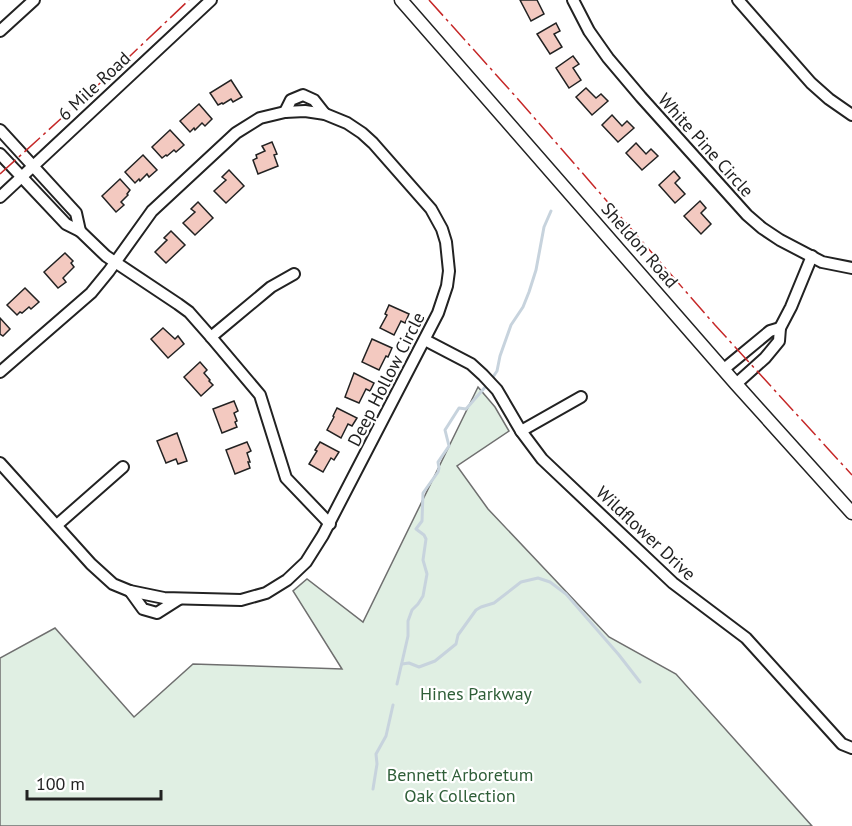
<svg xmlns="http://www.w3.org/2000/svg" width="852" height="826" viewBox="0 0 852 826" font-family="'PT Sans',sans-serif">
<rect width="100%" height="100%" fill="#fff"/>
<!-- green -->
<polygon fill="#e0efe3" stroke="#6f6f6f" stroke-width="1.5" points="478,387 495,407 509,431 457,466 488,509 609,637 676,674 812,826 0,826 0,658 55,628 134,717 193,664 342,669 293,591 307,579 363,622"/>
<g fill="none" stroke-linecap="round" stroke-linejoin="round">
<!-- stream -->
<g stroke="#c7d3dd" stroke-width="3">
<polyline points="491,380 497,371 500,356 511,325 523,307 529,292 536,270 544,227 551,211"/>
<polyline points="402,664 409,663 419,667 435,661 456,644 458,635 476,610 481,607 494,603 521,582 538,578 550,582 566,594 619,655 640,682"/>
<polyline points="397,684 408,636 408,621 412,610 418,604 423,596 427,574 423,560 426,539 424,535 416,529 422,521 423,493 438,472 439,468 438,462 449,446 445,430 459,408 466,409 487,385"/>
<polyline points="373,789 377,764 376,754 386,736 393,705"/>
</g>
</g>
<!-- building -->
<g fill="#f3c9c0" stroke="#222" stroke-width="1.5">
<polygon points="520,0 537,0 544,14 531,21"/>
<polygon points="556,23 560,31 554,34 562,47 550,54 537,34"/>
<polygon points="573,56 579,64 573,68 581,80 569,88 556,68"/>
<polygon points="231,80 242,97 233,102 231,99 223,104 222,103 218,105 210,93"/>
<polygon points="586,88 596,98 601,94 608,101 592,115 576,97"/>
<polygon points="199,104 212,119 205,126 202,123 195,130 194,128 190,132 180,121"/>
<polygon points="612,115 622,126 627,121 634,128 618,142 602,125"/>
<polygon points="170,130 184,145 176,152 174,150 167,156 166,155 162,158 152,147"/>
<polygon points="272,142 277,154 274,155 278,166 258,174 253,160 257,158 256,155 265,151 262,146"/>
<polygon points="636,143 646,154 651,149 658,156 642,170 626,153"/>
<polygon points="143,155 157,170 149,177 147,174 140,181 139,179 135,183 125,172"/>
<polygon points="229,170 244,186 226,203 214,191 226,180 222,177"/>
<polygon points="674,171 680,178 675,183 685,194 675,203 659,185"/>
<polygon points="120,179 130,190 127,194 128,195 121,202 124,205 116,212 102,196"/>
<polygon points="700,201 706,208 701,213 711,224 701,234 684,216"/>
<polygon points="198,202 213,218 195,235 183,223 195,212 191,209"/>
<polygon points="171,231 185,245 166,263 155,252 167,240 164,238"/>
<polygon points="65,253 73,261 71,263 74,267 63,278 66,282 58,288 44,272"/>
<polygon points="25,288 39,302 31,309 29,307 22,313 20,312 17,315 7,305"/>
<polygon points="389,305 409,314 405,323 401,321 394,335 380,328 387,315 385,314"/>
<polygon points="0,318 10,329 3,336 0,334"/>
<polygon points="163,328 175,339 178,336 184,344 168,358 151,339"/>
<polygon points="372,339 392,348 388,357 386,356 379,370 362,362"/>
<polygon points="200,362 207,370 204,373 210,380 209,381 213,385 201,396 184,377"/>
<polygon points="354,373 374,383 370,391 366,389 359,403 345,397"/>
<polygon points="234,401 238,411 234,413 237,421 235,422 237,427 222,433 213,409"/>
<polygon points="337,408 357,418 352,426 348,424 341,438 327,430 334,417 333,416"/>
<polygon points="177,433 187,461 178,464 176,459 166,463 157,441"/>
<polygon points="247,442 251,451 247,453 250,462 248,462 250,468 235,474 226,450"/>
<polygon points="320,442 339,452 334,460 331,458 323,472 309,464 317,451 315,450"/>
</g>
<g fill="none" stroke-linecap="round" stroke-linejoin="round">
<defs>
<g id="minor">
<polyline points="573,0 589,31 608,58 641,97 747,215 762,228 780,240 822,262 852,268"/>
<polyline points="738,0 811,83 829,99 852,115"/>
<polyline points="0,31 34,0"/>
<polyline points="285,112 291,100 303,95 314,100 325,114"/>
<polyline points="0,130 76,213 80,231"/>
<polyline points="0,154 66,224 80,231 106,256 178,304 189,312 211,337 260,395 286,478 330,524"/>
<polyline points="0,197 211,0"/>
<polyline points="211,337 271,287 294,274"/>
<polyline points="425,340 471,364 483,375 497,390 521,431 542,459 673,583 746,638 842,744 852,748"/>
<polyline points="724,369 770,331 780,328"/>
<polyline points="0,372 91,293 109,271 152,211 236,133 260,118 285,112 305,111 325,114 347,123 362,133 373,143 431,209 442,229 446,242 449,271 447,286 438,313 323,535 306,562 287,580 266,593 241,600 164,598 130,591 113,584 91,564 0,463"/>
<polyline points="736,384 765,358 779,341 780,328 791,307 812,256"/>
<polyline points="521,431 581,397"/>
<polyline points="57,525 123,467"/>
<polyline points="130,591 143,609 157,613 179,599"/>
</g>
<polyline id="major" points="401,0 736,384 852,513"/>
</defs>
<!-- minor casing -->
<use href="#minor" stroke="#222" stroke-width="14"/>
<!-- major casing -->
<use href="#major" stroke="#222" stroke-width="15"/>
<!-- minor -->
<use href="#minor" stroke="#fff" stroke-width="10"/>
<!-- major -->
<use href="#major" stroke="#fff" stroke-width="12"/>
<!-- power -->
<g stroke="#c62828" stroke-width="1.5" stroke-dasharray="21 4.5 3 4.5" stroke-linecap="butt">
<polyline points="429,0 517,98 715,325 852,475"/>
<polyline points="0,174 130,56 189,0"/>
</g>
</g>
<g text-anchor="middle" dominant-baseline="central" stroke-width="4.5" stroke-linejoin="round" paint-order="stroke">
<!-- street labels -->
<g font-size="18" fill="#222" stroke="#fff">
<text transform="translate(94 86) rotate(-43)">6 Mile Road</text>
<text transform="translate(706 145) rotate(48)">White Pine Circle</text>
<text transform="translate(640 245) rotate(49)">Sheldon Road</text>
<text transform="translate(386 379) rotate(-63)">Deep Hollow Circle</text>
<text transform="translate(646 533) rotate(43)">Wildflower Drive</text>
</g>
<!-- park labels -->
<g font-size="18" fill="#2f5e38" stroke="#fff">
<text x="476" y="693">Hines Parkway</text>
<text x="460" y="774">Bennett Arboretum<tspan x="460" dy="21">Oak Collection</tspan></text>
</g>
</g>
<!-- scale -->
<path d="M27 790v9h134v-9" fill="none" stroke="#222222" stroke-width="3"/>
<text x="36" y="790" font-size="18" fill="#222222" stroke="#ffffff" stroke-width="4.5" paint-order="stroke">100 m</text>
</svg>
